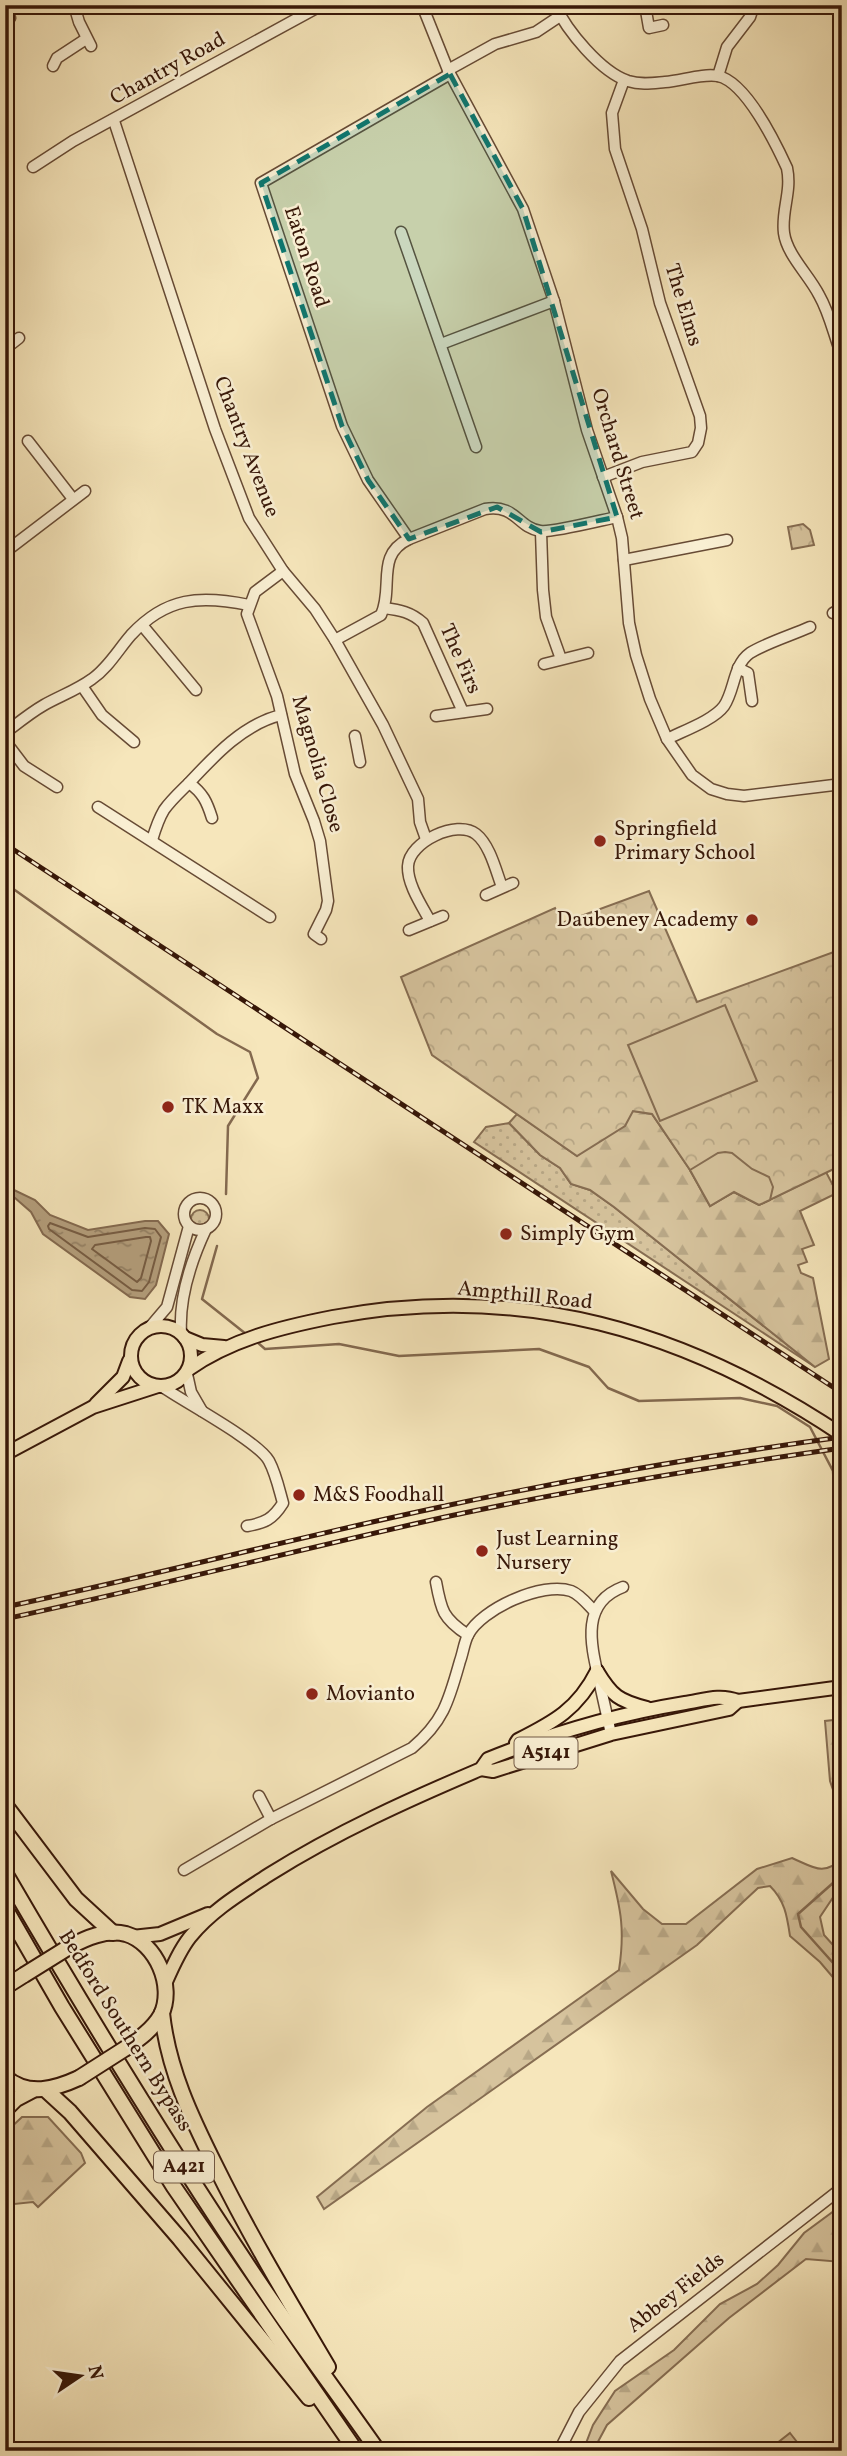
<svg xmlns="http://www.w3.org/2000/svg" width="847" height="2456" viewBox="0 0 847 2456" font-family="Vollkorn,serif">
<defs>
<pattern id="grass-dots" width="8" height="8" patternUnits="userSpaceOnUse" patternTransform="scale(1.75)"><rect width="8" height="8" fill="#d6c39d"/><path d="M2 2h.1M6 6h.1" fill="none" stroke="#b8a786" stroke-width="1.8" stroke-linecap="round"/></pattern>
<pattern id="forest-firs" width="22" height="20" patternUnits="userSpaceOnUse" patternTransform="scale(1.75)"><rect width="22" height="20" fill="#d6c39d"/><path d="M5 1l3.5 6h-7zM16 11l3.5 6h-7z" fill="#b8a786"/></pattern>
<pattern id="park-crowns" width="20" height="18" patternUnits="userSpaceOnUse" patternTransform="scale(1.75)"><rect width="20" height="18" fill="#d6c39d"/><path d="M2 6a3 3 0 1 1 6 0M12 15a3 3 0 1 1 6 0" fill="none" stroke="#b8a786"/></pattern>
<pattern id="water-ripples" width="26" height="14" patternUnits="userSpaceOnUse" patternTransform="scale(1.75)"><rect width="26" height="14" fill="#b5a07e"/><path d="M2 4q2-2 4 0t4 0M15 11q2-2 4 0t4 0" fill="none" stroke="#948165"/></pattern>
</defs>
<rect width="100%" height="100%" fill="#f6e6bb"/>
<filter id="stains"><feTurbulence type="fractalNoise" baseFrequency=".00286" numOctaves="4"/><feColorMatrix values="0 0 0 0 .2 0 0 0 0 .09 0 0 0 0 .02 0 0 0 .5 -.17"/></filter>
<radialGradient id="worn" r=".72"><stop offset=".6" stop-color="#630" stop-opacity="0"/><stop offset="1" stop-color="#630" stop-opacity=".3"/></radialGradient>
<!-- grass -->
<g fill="url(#grass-dots)" stroke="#866d52" stroke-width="2">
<polygon points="509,1123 540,1155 560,1168 571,1184 590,1190 614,1207 815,1367 474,1142 486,1127"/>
<circle cx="200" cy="1219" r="9"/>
</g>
<!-- forest -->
<g fill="url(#forest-firs)" stroke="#866d52" stroke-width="2">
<polygon points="633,1111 652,1114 690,1170 710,1205 734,1192 759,1205 826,1172 837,1193 800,1211 814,1245 802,1249 807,1262 798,1265 801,1273 813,1278 829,1359 815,1367 614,1207 590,1190 571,1184 560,1168 540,1155 509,1123 517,1114 577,1156"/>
<polygon points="842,1719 842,1816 830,1781 825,1721"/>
<path d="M792,1858C813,1867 824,1877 842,1858V1891L834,1896L820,1917L824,1935L842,1955V1988L820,1962L790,1936C787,1916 785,1901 770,1886L758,1888L697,1945L324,2209L317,2197L427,2107L619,1970C625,1930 621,1910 611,1871L643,1909L662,1924H686L757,1869Z"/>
<polygon points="22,2117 48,2117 81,2153 85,2163 38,2207 33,2202 5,2205 5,2133"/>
<polygon points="842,2205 842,2262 806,2259 729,2318 607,2425 593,2451 583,2451 593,2425 615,2391 674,2350 720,2304 757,2284 778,2265 804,2233"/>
</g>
<!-- park -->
<g fill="url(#park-crowns)" stroke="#866d52" stroke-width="2">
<polygon points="803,524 810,530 814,545 792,549 788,527"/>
<polygon points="649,891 697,1002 842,949 842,1165 759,1205 734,1192 710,1206 690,1170 652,1114 633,1111 625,1126 577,1156 432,1055 401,977 555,908 562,923"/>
<polygon points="790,2433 804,2451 767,2451"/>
</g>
<!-- pitch -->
<g fill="#d6c39d" stroke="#866d52" stroke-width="2">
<polygon points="725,1005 757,1081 660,1121 628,1045"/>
<polygon points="725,1152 732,1153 752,1169 769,1177 773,1187 770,1200 759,1205 734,1192 710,1206 690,1170 718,1153"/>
</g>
<!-- water -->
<polygon fill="url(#water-ripples)" stroke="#83694f" stroke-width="2" points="14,1190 35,1200 50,1215 88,1230 145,1221 158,1221 169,1234 156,1285 145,1299 130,1297 43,1234 31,1212 15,1198 5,1198 5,1192"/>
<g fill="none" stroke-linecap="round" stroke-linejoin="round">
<!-- shore -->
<g stroke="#765c43" stroke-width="2">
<polygon points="50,1223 88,1237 145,1228 155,1229 161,1237 149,1282 142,1291 132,1290 49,1229 48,1226"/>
<polygon points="146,1237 150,1237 151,1241 141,1278 137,1282 92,1249 95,1245"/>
</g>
<!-- stream -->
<g stroke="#83694f" stroke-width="2.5">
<polyline points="5,883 217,1034 250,1052 258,1078 228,1126 226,1194"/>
<polyline points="217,1246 202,1299 246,1334"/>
<polyline points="257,1342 265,1349 339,1344 399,1356 539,1349 589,1367 608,1388 639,1401 740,1398 777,1406 810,1427 833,1471 837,1536 842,1545"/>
<polyline points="835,1684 839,1617 842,1615"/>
<polyline points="835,1694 842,1778"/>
<polyline points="842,1875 798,1914 801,1927 842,1973"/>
</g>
<defs>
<g id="minor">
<polyline points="74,5 79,22 91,46"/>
<polyline points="422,5 448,70 523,209 554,301 587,430 617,517 622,538 629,623 636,655 650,699 667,739 692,775 711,789 727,794 744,796 842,784"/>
<path d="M555,5C567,31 601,72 628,81C641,85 653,83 665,82C681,81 703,73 718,76C746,82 776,144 787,168C792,192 781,211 784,233C787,255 809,275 819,295C830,314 834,336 842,356"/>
<polyline points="645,5 649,28 663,25"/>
<polyline points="5,11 10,18"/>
<polyline points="53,66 57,58 86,39"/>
<polyline points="448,70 495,44 536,32 560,16"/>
<polyline points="718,76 727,47 750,17 754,5"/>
<polyline points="114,121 215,429 249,518 283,571 315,609 335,640 383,725 418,799 420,822 426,839"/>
<polyline points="33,167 73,141 322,5"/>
<polyline points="401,232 476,447"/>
<polyline points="441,344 554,301"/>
<polyline points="5,349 19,338"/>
<polyline points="28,441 73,499"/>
<polyline points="603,477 642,462 692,452 698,443 701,428 700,416 660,303 642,229 615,149 612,113 624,80"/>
<polyline points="541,532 543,590 546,617 561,659"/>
<polyline points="409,539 368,480 342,426 261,183 450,74"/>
<polyline points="5,552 85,491"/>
<polyline points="624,560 727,540"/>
<polyline points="283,571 255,592 247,614 277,696 295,774 314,821 320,841 328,901 326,910 314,934 321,939"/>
<path d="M384,608C400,610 411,612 423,623L463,712"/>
<polyline points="833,613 842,608"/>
<polyline points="142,625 196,690"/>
<path d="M335,640L381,615C394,587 375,555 409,539L485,509C516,504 517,527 540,531C551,533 602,520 617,517"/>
<polyline points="544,664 588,653"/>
<polyline points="738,668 748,673 752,701"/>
<polyline points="82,686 102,715 134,742"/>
<polyline points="436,716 487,709"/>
<path d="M5,733C18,723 30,713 44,705C60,696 77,690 92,679C108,668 118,650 131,635C166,597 200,595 249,605"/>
<polyline points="355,736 360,762"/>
<path d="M667,739C683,731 714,720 724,706C735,690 733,665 750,653C766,643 792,635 810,627"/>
<polyline points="5,741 24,766 57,787"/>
<path d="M189,783C203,793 207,802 212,818"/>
<polyline points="98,807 270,917"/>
<path d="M152,840C155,830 158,820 164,810C171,800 181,791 190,782C215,755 244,724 281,715"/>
<polyline points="486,895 513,883"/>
<path d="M430,921C422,906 407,884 408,866C409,842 457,819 476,834C490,845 496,871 502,887"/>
<polyline points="409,930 443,916"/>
<circle cx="200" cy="1214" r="16"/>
<polyline points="150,1327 167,1307 189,1226"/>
<path d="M181,1333C179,1299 191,1261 206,1229"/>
<polyline points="187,1374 191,1392 202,1411"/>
<path d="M161,1386C184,1402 258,1441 269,1461C276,1474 279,1489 283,1503C273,1519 265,1523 247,1526"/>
<path d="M436,1582C441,1610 443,1619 468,1635"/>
<path d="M611,1734C607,1716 603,1698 599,1680C591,1645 580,1603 623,1587"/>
<polyline points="259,1796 271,1819"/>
<path d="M184,1870L271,1819L412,1748C444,1721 449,1700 460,1661C463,1653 464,1643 468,1635C481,1609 543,1581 571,1591C581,1595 588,1605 595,1612"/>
<polyline points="559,2451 579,2412 620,2361 842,2188"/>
</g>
<g id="major">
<circle cx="161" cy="1356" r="30"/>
<polyline points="185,1338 202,1345 224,1347"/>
<path d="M189,1369C232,1339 282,1327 333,1317C522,1282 685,1330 842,1435"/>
<polyline points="96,1404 123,1377 129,1361"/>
<polyline points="5,1454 93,1407 158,1386"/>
<path d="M597,1671C612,1696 619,1701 647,1708"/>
<path d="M516,1743L518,1740C554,1722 578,1709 597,1671"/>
<polyline points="481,1769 493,1771 611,1734 729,1709 738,1701"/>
<polyline points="132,1937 160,1934 208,1914"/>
<path d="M165,1984C172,1968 179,1951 190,1937C212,1910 241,1893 270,1874C337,1832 408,1800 481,1769L488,1759C552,1733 617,1714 685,1703C704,1700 720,1694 738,1701L842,1687"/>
</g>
<g id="highway">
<polyline points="5,1805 76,1899 113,1933"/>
<path d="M5,1873C90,2019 178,2163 273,2303C307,2353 343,2401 378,2451"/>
<polyline points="5,1908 62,2007 174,2187 356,2451"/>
<path d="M69,1947C86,1938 106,1929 126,1934C156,1943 175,1986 161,2015C153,2029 139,2039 126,2048"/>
<polyline points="5,1987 24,1975"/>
<path d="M162,2013C168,2069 191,2117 216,2167C250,2236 289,2301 328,2367"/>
<path d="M5,2077C28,2097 55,2089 79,2078"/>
<polyline points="46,2090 70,2112 180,2239 309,2398"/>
<polyline points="5,2110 16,2099 33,2090"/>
</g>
</defs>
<!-- minor casing -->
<use href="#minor" stroke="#674b35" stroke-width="13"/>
<!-- major casing -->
<use href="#major" stroke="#371708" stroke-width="16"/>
<!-- highway casing -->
<use href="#highway" stroke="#371708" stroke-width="18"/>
<!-- minor -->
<use href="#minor" stroke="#f9efd3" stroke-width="10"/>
<!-- major -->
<use href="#major" stroke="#f6e6bb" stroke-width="12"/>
<!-- highway -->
<use href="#highway" stroke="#f6e6bb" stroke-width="14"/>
<defs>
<g id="rail">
<polyline points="5,844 842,1393"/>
<path d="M5,1607C152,1576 298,1537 445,1506C576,1478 709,1455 842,1437"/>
<path d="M5,1619C152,1587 298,1550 445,1517C576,1489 709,1467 842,1448"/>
</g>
</defs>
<!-- rail casing -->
<use href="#rail" stroke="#371708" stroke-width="5"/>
<!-- rail -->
<use href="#rail" stroke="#f9efd3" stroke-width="2.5" stroke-dasharray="8" stroke-linecap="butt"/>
<defs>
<g id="highway-bridge">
<polyline points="24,1975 69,1947"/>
<polyline points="79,2078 126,2048"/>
</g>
</defs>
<!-- highway-bridge casing -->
<use href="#highway-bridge" stroke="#371708" stroke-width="18" stroke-linecap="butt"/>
<!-- highway-bridge -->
<use href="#highway-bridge" stroke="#f6e6bb" stroke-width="14"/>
</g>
<!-- marked area -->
<path fill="#0f766e" fill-opacity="0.2" stroke="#0f766e" stroke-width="5" stroke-dasharray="14 9" stroke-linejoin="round" d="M450,74L523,209L617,517L541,532L497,507L409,539L368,480L342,426L261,183Z"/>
<!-- markers -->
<g fill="#8f2418" stroke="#f9efd3" stroke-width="2.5">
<circle cx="600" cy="841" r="7"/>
<circle cx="752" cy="920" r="7"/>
<circle cx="168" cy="1107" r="7"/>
<circle cx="506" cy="1234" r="7"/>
<circle cx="299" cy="1495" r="7"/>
<circle cx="482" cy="1551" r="7"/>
<circle cx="312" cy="1694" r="7"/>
</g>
<g text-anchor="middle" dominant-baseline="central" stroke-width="5" stroke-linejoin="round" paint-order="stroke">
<!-- shield labels -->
<g fill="#f9efd3" stroke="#715845" stroke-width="2">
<rect x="514.5" y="1737.5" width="63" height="31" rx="5"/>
<rect x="154" y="2151.5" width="60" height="31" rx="5"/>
</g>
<g font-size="19" font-weight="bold" fill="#371708">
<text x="546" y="1753">A5141</text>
<text x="184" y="2167">A421</text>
</g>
<!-- street labels -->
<g font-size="21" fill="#371708" stroke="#f9efd3">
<text transform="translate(168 69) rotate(-29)">Chantry Road</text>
<text transform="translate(306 257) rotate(72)">Eaton Road</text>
<text transform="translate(683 305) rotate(73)">The Elms</text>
<text transform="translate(246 447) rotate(69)">Chantry Avenue</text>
<text transform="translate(617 454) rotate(73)">Orchard Street</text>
<text transform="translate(460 659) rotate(66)">The Firs</text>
<text transform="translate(317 764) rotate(74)">Magnolia Close</text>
<text transform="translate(525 1296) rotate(6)">Ampthill Road</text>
<text transform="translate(125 2031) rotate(58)">Bedford Southern Bypass</text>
<text transform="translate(676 2293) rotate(-38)">Abbey Fields</text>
</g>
<!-- poi labels -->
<g font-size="21" fill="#371708" stroke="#f9efd3" text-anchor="start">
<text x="614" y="829">Springfield<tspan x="614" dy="24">Primary School</tspan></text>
<text x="738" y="920" text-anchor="end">Daubeney Academy</text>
<text x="182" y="1107">TK Maxx</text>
<text x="520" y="1234">Simply Gym</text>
<text x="313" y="1495">M&amp;S Foodhall</text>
<text x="496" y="1539">Just Learning<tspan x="496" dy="24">Nursery</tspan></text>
<text x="326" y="1694">Movianto</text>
</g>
</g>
<!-- margin -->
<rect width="847" height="2456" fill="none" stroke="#f6e6bb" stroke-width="28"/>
<rect x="7" y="7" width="833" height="2442" fill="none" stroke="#371708" stroke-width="3.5"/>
<rect x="14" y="14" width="819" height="2428" fill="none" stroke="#371708" stroke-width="2"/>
<!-- north arrow -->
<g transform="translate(80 2376) rotate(77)" stroke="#f9efd3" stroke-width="5" paint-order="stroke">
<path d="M0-5L12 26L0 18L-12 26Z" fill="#371708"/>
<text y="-10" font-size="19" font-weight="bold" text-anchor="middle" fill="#371708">N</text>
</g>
<rect width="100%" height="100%" filter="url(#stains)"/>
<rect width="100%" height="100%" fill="url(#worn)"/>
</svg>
